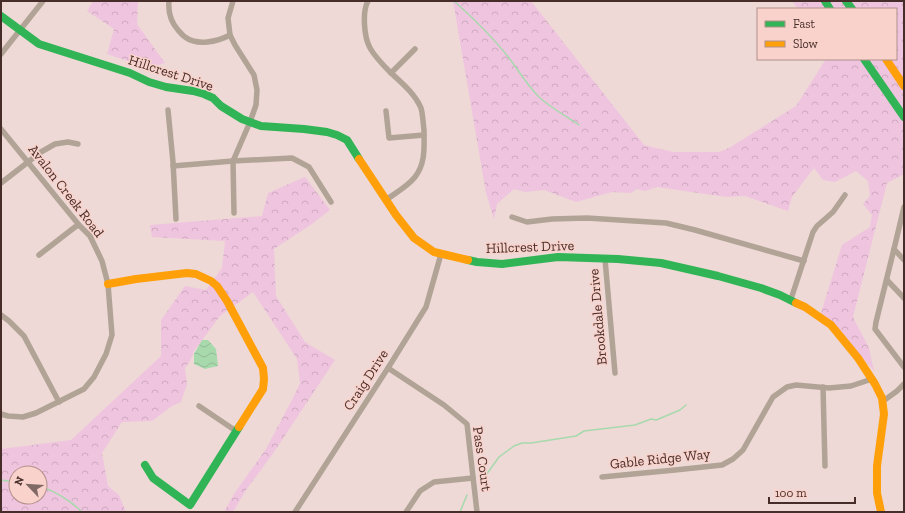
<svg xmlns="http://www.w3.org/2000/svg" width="905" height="513" viewBox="0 0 905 513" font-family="'Zilla Slab',serif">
<defs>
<pattern id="forest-crowns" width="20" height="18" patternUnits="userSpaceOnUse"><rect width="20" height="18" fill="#efc4df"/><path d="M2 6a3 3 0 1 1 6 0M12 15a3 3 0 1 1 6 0" fill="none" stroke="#cea9bf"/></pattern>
<pattern id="water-waves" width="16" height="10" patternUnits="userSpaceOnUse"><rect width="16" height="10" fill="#a7d9ad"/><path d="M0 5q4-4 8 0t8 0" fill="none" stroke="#91bb95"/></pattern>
</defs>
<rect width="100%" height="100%" fill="#eed9d6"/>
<!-- forest -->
<g fill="url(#forest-crowns)" fill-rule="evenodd">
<polygon points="93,1 138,1 137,24 165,63 148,68 107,54 114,29 87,11"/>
<polygon points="453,1 531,1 644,145 673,152 719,152 729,148 796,106 826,59 896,59 896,9 798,9 792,1 904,1 904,174 887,183 853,317 869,348 874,371 828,320 820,316 842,245 870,227 872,215 863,204 870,196 868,181 856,171 835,182 823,180 814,168 792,197 788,211 745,196 726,197 657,187 645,191 637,189 631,193 612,192 576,202 544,190 525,192 514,189 497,204 494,219 486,193"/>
<path d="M305,177L330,210L312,224L274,249L276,296L305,342L335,360L272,455L246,490L233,512H224L234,494L266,449L294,396L300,383L297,359L253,292L220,316L194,351L190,361L185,368L187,384L181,402L172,406L152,421L122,422L102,453L108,486L119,495L126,512H1V449L71,440L161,356V320L185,286L206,290L222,268L225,241L152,237L150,225L262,216L268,193ZM16,473H40V497H16Z"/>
</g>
<!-- water -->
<polygon fill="url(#water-waves)" points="202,340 208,340 216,349 218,366 205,369 194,364 194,354"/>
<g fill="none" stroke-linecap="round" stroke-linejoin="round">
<!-- stream -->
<g stroke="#a7d9ad" stroke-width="1.5">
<path d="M454,1C474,19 493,37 509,58C519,71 527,85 539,97C551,108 566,116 579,125"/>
<polyline points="1,480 8,481 16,480"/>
<polyline points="481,482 499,457 514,446 522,443 531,443 576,436 584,431 635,425 651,419 656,420 661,418 680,410 686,405"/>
<path d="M40,486C56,492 70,500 82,512"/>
<polyline points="460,512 467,495"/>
</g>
<!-- street -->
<g stroke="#b1a496" stroke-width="5.5">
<path d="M169,1C168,12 171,22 178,30C180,32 182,35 185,37C197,46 217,42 230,35"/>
<polyline points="233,1 228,18 230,35 235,45 254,75 257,90 256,105 250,122 233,161 234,213"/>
<path d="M368,1C362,12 364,37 370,48C375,57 384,66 391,73"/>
<polyline points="1,54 43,1"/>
<polyline points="168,110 173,162 176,219"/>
<polyline points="386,111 389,138 424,135"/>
<polyline points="1,129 79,225 90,236 102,261 108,284 112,335 106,354 94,377 84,389 36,413 23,417 8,416 1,414"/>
<polyline points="173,166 233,161 292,158 309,167 331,202"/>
<polyline points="1,183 41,152 55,144 68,142 78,144"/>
<path d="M386,200C395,193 407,187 415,177C426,163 424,146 424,130C423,123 423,115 421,108C415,94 402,83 391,73L415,49"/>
<polyline points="904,207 894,249 876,322 875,329 904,367"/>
<polyline points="512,217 527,222 552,219 587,218 666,223 695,230 804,261"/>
<polyline points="894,249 904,260"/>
<polyline points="39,255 75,227 79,225"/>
<polyline points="605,259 615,373"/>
<polyline points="887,280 904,298"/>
<polyline points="791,299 813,232 817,226 833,212 845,195"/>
<polyline points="1,315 9,321 24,336 59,402"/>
<polyline points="388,368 444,405 467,424 477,512"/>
<polyline points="823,387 825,466"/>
<polyline points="882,398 886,399 897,391 904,384"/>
<polyline points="199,406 236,431"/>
<polyline points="602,477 675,470 722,465 733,459 743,450 773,397 787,387 796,385 829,388 851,386 872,379"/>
<polyline points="295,512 388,368 426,307 441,254"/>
<polyline points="406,512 420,491 434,482 473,478"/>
</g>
<!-- fast -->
<g stroke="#30b455" stroke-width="8">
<polyline points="825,1 830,9"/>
<polyline points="846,1 852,9"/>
<polyline points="1,16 39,44 130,73 149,82 166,87 193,91 204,94 213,98 221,106 242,119 261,126 304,129 327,132 337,135 347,140 359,159"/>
<polyline points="864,59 904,117"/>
<polyline points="468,260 477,262 502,264 558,257 618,259 661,263 718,276 761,288 780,295 796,303"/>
<polyline points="145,465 153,478 190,505 239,427"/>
</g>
<!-- slow -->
<g stroke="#ff9f0a" stroke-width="8">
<polyline points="886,59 904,86"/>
<polyline points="359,159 396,215 414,238 434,252 468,260"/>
<polyline points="108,284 136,279 187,273 196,274 211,281 217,286 227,301 263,368 264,379 263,389 239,427"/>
<polyline points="796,303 805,307 831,325 858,358 875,384 882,398 884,414 877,466 877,493 881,512"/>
</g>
</g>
<g text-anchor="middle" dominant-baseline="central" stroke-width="3" stroke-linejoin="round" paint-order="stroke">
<!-- street labels -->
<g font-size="14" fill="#462d29" stroke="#f9d2cb">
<text transform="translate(171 73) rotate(18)">Hillcrest Drive</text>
<text transform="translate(66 191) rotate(52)">Avalon Creek Road</text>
<text transform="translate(530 247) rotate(-2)">Hillcrest Drive</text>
<text transform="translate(598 317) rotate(-95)">Brookdale Drive</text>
<text transform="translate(366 380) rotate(-57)">Craig Drive</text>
<text transform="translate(482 459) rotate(82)">Pass Court</text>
<text transform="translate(660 459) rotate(-6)">Gable Ridge Way</text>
</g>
</g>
<!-- border -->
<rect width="905" height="513" fill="none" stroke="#462d29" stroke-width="4"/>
<!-- legend -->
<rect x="757" y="8" width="140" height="52" fill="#f9d2cb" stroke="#b1908a"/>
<rect x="765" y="21" width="20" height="6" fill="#30b455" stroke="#b1908a"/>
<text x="793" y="28" font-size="12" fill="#462d29">Fast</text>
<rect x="765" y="41" width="20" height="6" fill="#ff9f0a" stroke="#b1908a"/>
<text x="793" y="48" font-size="12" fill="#462d29">Slow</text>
<!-- north arrow -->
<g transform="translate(28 485) rotate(295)"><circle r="19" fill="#f9d2cb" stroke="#b1908a"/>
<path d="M0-3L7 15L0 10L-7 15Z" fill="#816966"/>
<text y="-6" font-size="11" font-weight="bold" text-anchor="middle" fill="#462d29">N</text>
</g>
<!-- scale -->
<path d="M769 497v6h86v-6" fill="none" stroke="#462d29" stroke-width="2"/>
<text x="775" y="497" font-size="12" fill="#462d29" stroke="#f9d2cb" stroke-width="3" paint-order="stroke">100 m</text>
</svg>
